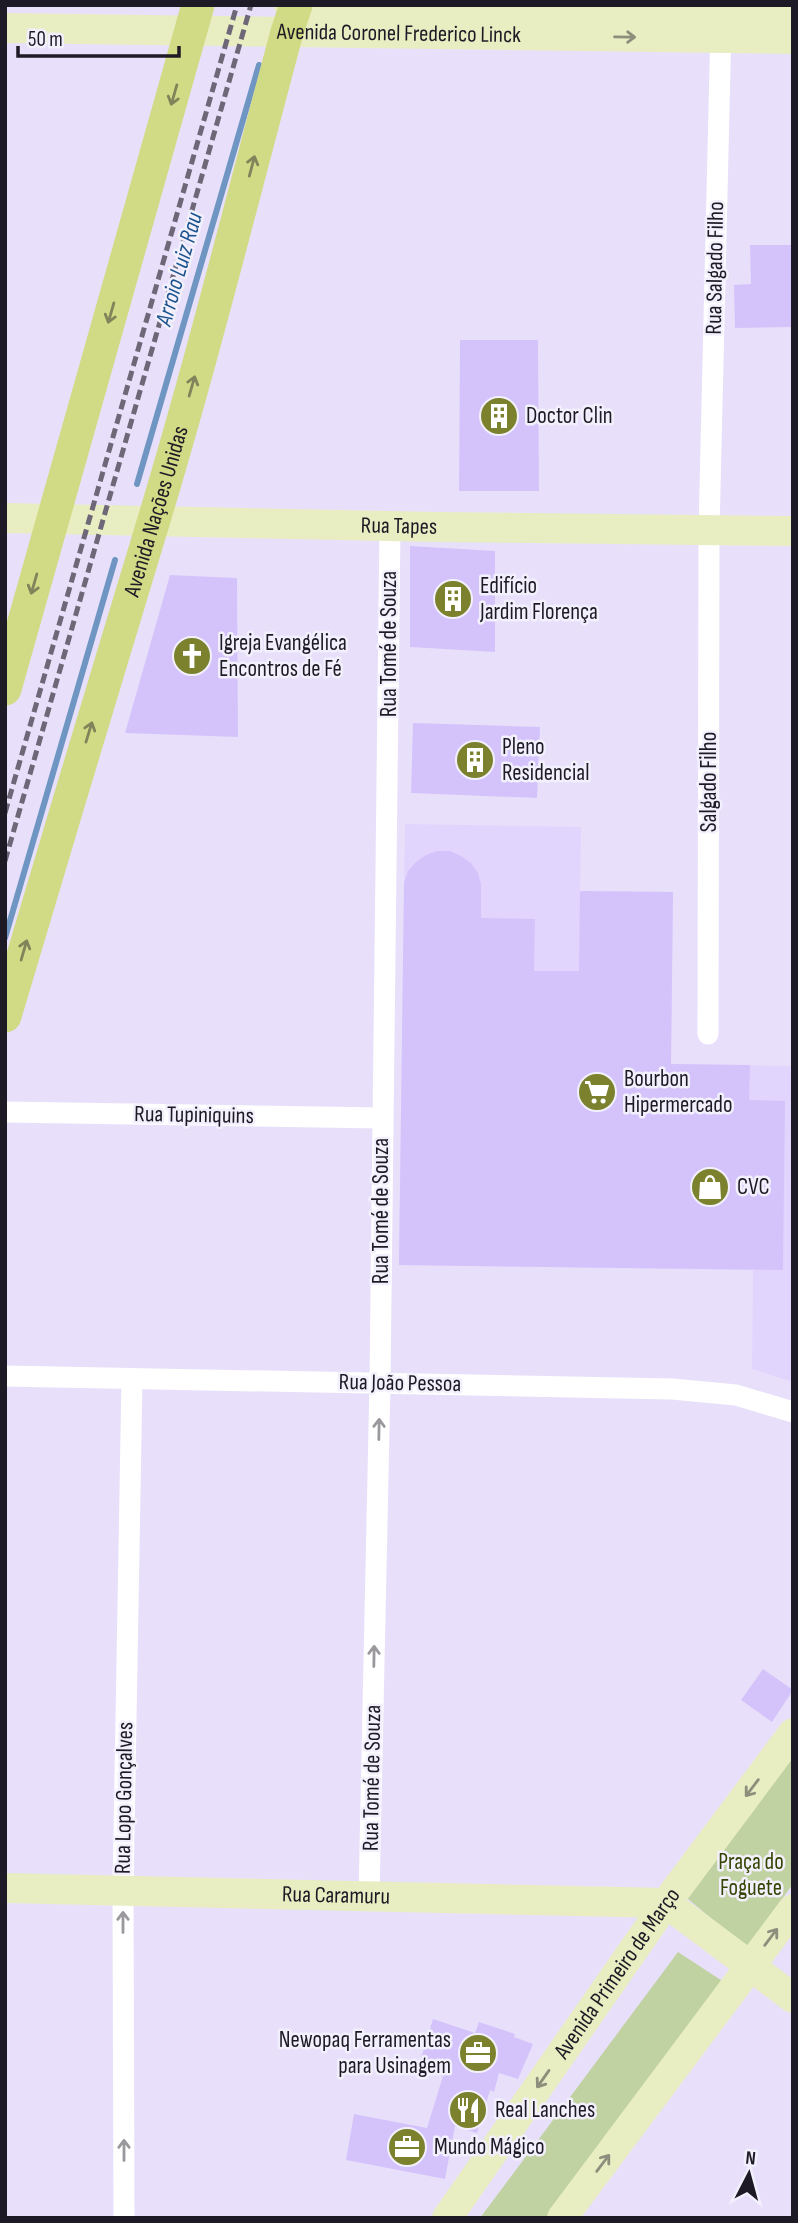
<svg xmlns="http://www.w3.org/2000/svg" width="798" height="2223" viewBox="0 0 798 2223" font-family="'Sofia Sans Condensed',sans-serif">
<rect width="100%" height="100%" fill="#e8e0fa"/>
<!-- built -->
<polygon fill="#e1d5fd" points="405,824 581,827 580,891 673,892 671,1064 793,1066 793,1382 752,1369 753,1270 399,1265"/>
<!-- green -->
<g fill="#c1d2a2">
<polygon points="793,1751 793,1884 746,1948 687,1898"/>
<polygon points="678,1952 727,1984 551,2218 480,2218"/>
</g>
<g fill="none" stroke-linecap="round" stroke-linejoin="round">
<!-- stream -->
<g stroke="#6f96c2" stroke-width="6">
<polyline points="137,484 259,65"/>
<polyline points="5,938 115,560"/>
</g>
</g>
<!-- building -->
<g fill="#d4c3fb">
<polygon points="750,245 793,245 793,327 735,328 734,285 751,284"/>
<polygon points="460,340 538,340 539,491 459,491"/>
<polygon points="410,546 495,551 495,652 410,647"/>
<polygon points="170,575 237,578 238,737 125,733"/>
<polygon points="413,723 540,727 537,798 411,793"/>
<polygon points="437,851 450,851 461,856 471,863 478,873 481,884 481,918 535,919 534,971 579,971 580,891 673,892 671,1064 750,1065 749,1100 785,1101 783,1270 399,1265 404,883 408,871 416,862 426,855"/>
<polygon points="763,1669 793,1690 772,1722 741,1700"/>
<polygon points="433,2019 475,2033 479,2022 515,2034 514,2037 533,2044 518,2079 499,2073 494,2092 490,2090 477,2133 455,2126 445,2179 346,2160 354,2114 427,2128 443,2076 418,2068"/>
</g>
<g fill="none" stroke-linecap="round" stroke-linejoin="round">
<!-- street -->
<g stroke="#fff" stroke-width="21">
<polyline points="708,1034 709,531 721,25"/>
<polyline points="5,1112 382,1118"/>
<polyline points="5,1376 672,1389 736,1395 793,1412"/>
<polyline points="369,1896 380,1382 390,525"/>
<polyline points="124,2218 123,1890 132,1379"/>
</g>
<!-- secondary -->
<g stroke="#e8edc2" stroke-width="30">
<polyline points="289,5 793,12"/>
<path id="s1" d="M5,28L793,39"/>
<path id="s2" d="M5,518L437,527L793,531"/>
<path id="s3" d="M5,1888L666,1903"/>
<polyline points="666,1903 793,1998"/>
<path id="s4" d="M447,2218L666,1903L793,1733"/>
<polyline points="562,2218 793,1909"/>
</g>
<!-- primary -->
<g stroke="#d1db85" stroke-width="33">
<polyline points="5,689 198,5"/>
<path id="s5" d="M5,1016C53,851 104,688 153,523C202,361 243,196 287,32L296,5"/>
</g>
<!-- rail -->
<g stroke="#6d6778" stroke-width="5" stroke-dasharray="10 5" stroke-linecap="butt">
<polyline points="5,813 237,5"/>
<polyline points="5,861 251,5"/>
</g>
</g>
<!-- one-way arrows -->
<defs><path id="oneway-shaft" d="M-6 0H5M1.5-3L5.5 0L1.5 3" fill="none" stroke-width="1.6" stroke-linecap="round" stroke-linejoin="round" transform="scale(1.75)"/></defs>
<g stroke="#8d8e7b">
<use href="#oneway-shaft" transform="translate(625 37) rotate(1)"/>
<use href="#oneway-shaft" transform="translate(752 1788) rotate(127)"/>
<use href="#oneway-shaft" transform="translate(771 1937) rotate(-53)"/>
<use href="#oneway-shaft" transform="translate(543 2079) rotate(125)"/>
<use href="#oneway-shaft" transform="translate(603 2163) rotate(-53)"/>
</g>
<g stroke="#80845a">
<use href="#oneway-shaft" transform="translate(174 95) rotate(106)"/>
<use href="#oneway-shaft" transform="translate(252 166) rotate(-75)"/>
<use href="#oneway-shaft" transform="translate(111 313) rotate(106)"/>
<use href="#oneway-shaft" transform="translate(192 386) rotate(-74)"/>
<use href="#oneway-shaft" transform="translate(34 584) rotate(106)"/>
<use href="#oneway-shaft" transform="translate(89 732) rotate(-73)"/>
<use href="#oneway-shaft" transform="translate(24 950) rotate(-74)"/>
</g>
<g stroke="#9a989d">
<use href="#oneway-shaft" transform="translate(379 1429) rotate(-89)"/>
<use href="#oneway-shaft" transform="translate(374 1656) rotate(-89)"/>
<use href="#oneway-shaft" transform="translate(123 1922) rotate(-90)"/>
<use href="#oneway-shaft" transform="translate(124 2150) rotate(-90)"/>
</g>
<!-- icons -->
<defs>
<symbol id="building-disc" viewBox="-11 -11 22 22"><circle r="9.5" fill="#7b812c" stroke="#f3f0fd"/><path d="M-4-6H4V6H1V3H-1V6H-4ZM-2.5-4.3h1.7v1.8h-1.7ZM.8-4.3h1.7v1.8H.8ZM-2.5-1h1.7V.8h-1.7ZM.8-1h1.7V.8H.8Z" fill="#fff"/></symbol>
<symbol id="church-disc" viewBox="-11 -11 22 22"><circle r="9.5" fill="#7b812c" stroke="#f3f0fd"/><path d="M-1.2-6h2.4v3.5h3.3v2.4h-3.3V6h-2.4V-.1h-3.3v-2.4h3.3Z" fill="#fff"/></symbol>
<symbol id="supermarket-disc" viewBox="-11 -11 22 22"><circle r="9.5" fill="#7b812c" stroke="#f3f0fd"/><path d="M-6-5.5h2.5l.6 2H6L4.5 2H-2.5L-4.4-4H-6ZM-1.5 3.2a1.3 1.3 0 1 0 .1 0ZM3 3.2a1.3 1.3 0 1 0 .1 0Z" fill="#fff"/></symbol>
<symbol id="shop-disc" viewBox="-11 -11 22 22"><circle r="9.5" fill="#7b812c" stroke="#f3f0fd"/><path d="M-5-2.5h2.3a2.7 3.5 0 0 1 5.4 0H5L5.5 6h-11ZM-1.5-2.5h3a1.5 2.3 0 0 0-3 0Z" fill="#fff"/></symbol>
<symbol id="office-disc" viewBox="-11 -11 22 22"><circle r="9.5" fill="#7b812c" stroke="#f3f0fd"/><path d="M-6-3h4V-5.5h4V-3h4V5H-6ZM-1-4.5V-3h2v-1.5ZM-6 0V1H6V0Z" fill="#fff"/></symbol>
<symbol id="restaurant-disc" viewBox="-11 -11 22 22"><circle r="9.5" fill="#7b812c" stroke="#f3f0fd"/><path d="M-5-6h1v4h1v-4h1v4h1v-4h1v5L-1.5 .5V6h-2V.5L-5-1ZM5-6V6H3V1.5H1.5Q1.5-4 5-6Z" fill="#fff"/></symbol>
</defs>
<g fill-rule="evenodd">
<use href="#building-disc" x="477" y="394" width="44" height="44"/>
<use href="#building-disc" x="431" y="577" width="44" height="44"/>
<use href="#church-disc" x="170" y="634" width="44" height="44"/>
<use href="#building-disc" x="453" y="738" width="44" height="44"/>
<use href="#supermarket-disc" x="575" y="1070" width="44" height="44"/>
<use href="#shop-disc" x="688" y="1165" width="44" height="44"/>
<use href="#office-disc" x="456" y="2031" width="44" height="44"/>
<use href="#restaurant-disc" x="446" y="2088" width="44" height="44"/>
<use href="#office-disc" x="385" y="2125" width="44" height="44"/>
</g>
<g text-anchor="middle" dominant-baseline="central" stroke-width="5" stroke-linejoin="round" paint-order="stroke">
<!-- street labels -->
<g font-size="23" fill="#1e1a25" stroke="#f3f0fd">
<text stroke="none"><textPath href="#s1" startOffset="394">Avenida Coronel Frederico Linck</textPath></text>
<text transform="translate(715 268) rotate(-89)">Rua Salgado Filho</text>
<text stroke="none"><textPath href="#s5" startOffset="527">Avenida Nações Unidas</textPath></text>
<text stroke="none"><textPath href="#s2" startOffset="394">Rua Tapes</textPath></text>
<text transform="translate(389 644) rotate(-90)">Rua Tomé de Souza</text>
<text transform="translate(709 782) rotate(-90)">Salgado Filho</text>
<text transform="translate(194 1115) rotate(1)">Rua Tupiniquins</text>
<text transform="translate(381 1211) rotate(-90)">Rua Tomé de Souza</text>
<text transform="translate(400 1383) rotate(1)">Rua João Pessoa</text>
<text transform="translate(372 1778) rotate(-89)">Rua Tomé de Souza</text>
<text transform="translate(124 1798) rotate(-89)">Rua Lopo Gonçalves</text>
<text stroke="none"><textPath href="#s3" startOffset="331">Rua Caramuru</textPath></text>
<text stroke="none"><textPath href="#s4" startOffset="298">Avenida Primeiro de Março</textPath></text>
</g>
<!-- poi labels -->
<g font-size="23" fill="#1e1a25" stroke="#f3f0fd" text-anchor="start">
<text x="526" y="416">Doctor Clin</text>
<text x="480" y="586">Edifício<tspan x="480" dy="26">Jardim Florença</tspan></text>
<text x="219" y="643">Igreja Evangélica<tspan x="219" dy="26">Encontros de Fé</tspan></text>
<text x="502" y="747">Pleno<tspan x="502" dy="26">Residencial</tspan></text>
<text x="624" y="1079">Bourbon<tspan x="624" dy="26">Hipermercado</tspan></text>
<text x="737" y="1187">CVC</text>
<text x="451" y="2040" text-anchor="end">Newopaq Ferramentas<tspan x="451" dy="26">para Usinagem</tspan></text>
<text x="495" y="2110">Real Lanches</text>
<text x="434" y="2147">Mundo Mágico</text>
</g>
<!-- park labels -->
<g font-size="23" fill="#344402" stroke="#f3f0fd">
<text x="751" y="1862">Praça do<tspan x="751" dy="26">Foguete</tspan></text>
</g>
<!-- water labels -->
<g font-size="24" font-style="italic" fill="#1d548d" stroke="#f3f0fd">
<text transform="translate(179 269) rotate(-74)">Arroio Luiz Rau</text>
</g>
</g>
<!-- border -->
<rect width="798" height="2223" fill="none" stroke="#1e1a25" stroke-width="14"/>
<!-- north arrow -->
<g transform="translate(749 2174) rotate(6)" stroke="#f3f0fd" stroke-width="5" paint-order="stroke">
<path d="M0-5L12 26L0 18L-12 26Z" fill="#1e1a25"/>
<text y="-10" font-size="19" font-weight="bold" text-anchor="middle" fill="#1e1a25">N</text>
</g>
<!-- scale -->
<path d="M18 46v10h161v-10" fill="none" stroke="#1e1a25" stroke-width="3.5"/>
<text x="28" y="46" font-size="21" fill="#1e1a25" stroke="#f3f0fd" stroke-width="5" paint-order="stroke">50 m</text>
</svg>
